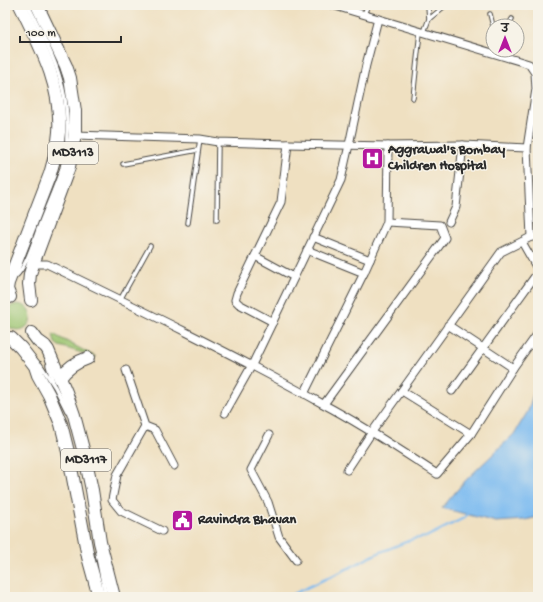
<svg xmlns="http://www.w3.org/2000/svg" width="543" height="602" viewBox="0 0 543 602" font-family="'Gochi Hand','Playpen Sans Deva',sans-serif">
<rect width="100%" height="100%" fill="#f7f3e8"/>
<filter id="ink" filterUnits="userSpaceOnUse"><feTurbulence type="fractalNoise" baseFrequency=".025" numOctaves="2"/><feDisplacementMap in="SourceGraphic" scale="8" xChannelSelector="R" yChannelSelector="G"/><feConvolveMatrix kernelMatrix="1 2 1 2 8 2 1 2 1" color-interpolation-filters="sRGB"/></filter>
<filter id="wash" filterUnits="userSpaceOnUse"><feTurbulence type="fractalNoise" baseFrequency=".012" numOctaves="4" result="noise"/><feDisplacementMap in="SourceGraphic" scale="16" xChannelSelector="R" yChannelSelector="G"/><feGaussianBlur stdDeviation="0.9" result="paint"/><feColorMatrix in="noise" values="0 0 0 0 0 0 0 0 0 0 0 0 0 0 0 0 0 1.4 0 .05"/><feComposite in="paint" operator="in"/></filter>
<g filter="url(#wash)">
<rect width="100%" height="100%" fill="#efe0c1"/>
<!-- green -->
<g fill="#9cc571" stroke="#64784e">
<circle cx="18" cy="317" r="13"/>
<polygon points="53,334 96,357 59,346 55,343"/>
</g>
<!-- water -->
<polygon fill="#7dbbf0" stroke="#54738e" points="538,384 538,517 525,520 496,522 442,508 464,482 514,434 528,411 535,388"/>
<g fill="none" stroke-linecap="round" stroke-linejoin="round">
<!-- stream -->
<polyline stroke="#7dbbf0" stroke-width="2" points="287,597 349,568 376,554 413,539 426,537 464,518 469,513"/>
</g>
</g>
<g filter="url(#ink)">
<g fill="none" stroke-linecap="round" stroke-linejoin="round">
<defs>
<g id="service">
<polyline points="364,14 368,5"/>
<polyline points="490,14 493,26"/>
<polyline points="429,19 446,5"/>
<polyline points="508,26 512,19"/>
<polyline points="424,32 429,19 428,5"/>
<polyline points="413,98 420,32"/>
<polyline points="123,164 198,150"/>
<polyline points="217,220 218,142"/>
<polyline points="188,223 200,139"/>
<path d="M15,277C27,267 35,237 41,222C48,204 56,186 62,168C65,158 67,146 67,135C70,85 49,48 28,5"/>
<polyline points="120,300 150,246"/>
<polyline points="40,364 55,387 67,411"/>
<polyline points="48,365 53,382"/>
<polyline points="97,553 105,592 107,597"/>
</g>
<g id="minor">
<polyline points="332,5 529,64 535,73 536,89 527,148 531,237"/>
<polyline points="75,135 200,139 218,142 288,144 388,146 463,145 527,148"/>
<polyline points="449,222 456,207 463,145"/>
<polyline points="313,237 370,260"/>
<polyline points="522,242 538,270"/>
<polyline points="307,250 364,273"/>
<polyline points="255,256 294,277"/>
<path d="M33,264H47C140,309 233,354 323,404C363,425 400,450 437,474L471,434L513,368L538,333"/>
<polyline points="273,322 239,304 235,300 237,293 281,202 288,144"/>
<polyline points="448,325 513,368"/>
<polyline points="126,370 145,426 155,430 174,466"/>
<polyline points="402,391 471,434"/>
<polyline points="452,391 538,272"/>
<polyline points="304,394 364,273 387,222 388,146"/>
<polyline points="324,404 445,238 440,225 387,222"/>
<polyline points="225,413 252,365 341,180 349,145 366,65 378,19"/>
<polyline points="145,426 117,475 112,500 121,511 162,531"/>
<polyline points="269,435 251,470 268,502 279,537 296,560"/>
<polyline points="347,470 372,432 501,252 531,237 538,237"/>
</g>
<g id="primary">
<path d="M10,297L7,289L8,283L50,174C54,160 58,147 59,132C62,85 40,46 20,5"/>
<polyline points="31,300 29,284 30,274 33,264 69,167 75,135 75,111 70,78 66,66 37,5"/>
<polyline points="32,333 38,341 45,346 48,350 66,392 74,415 84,453 92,490 100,542 114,597"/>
<polyline points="11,338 21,348 35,366 38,375 49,395 61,424 68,452 88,557 99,597"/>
<path d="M60,378C67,368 76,362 88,358"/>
</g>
</defs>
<!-- service casing -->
<use href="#service" stroke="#484642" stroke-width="5.5"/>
<!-- minor casing -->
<use href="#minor" stroke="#484642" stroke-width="9"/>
<!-- primary casing -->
<use href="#primary" stroke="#484642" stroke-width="14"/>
<!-- service -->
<use href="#service" stroke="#fff" stroke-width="3.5"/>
<!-- minor -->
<use href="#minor" stroke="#fff" stroke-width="7"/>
<!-- primary -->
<use href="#primary" stroke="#fff" stroke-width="12"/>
</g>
</g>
<!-- icons -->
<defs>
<symbol id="hospital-square" viewBox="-11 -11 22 22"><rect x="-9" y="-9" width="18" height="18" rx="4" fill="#b5179e" stroke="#f7f3e8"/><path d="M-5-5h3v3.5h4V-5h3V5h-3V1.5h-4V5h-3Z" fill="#fff"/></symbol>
<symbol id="civic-square" viewBox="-11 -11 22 22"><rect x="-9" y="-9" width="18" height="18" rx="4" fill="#b5179e" stroke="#f7f3e8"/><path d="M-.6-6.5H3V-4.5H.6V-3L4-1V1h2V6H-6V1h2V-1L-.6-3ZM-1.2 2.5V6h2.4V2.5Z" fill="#fff"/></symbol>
</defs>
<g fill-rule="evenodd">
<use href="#hospital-square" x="360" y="146" width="25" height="25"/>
<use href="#civic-square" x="170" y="508" width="25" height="25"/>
</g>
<g text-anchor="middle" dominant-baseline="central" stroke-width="3" stroke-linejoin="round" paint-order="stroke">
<!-- shield labels -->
<g fill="#f7f3e8" stroke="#686764" stroke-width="1">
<rect x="48" y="142" width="50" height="22" rx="3"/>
<rect x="61" y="449" width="50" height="22" rx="3"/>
</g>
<g font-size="13" font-weight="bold" fill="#2b2b2b">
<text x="73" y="153">MD3113</text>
<text x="86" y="460">MD3117</text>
</g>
<!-- poi labels -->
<g font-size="14" font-weight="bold" fill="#2b2b2b" stroke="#f7f3e8" text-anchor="start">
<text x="388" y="150">Aggrawal's Bombay<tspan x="388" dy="16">Children Hospital</tspan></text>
<text x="198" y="520">Ravindra Bhavan</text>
</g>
</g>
<!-- margin -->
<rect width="543" height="602" fill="none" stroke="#f7f3e8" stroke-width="20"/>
<!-- north arrow -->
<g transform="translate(505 38)"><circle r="19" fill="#f7f3e8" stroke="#a5a39c"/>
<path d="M0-3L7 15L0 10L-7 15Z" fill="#b5179e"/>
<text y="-6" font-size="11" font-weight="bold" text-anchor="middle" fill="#2b2b2b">उ</text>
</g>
<!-- scale -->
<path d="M20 36v6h101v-6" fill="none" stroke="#2b2b2b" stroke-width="2"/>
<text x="26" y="36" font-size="12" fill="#2b2b2b" stroke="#f7f3e8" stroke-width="3" paint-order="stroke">100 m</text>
</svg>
